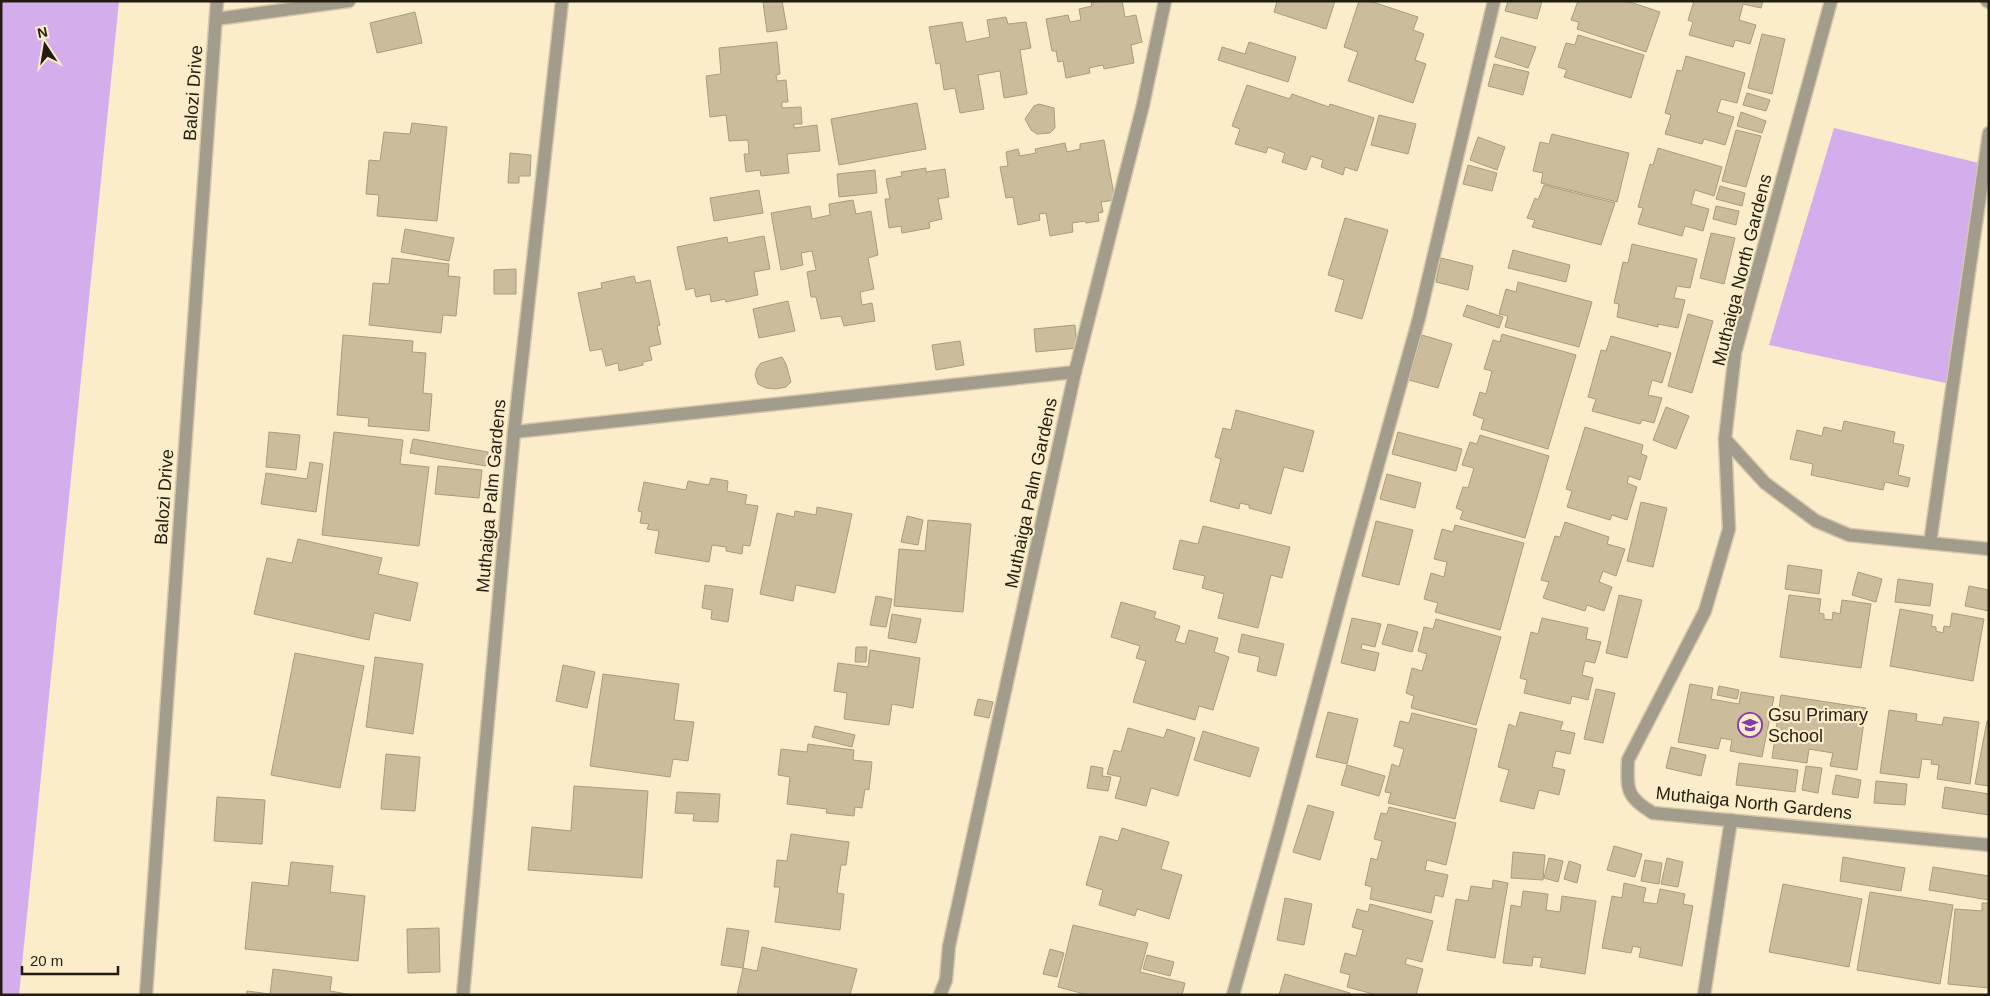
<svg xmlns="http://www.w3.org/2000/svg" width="1990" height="996" viewBox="0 0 1990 996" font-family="Helvetica,sans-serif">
<rect width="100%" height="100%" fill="#fbedca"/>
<!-- green -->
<g fill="#d4aeec">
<polygon points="1,1 119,1 19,995 1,995"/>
<polygon points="1834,128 1983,164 1950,384 1769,345"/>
</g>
<!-- building -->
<g fill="#cbbd9b" stroke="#a99c7b">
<polygon points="782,1 787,29 767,32 763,2"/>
<polygon points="1100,1 1122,1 1125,17 1136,15 1142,42 1131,45 1134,63 1104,69 1103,65 1089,68 1090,73 1066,78 1063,61 1058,62 1056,51 1052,51 1046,19 1068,15 1070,22 1081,20 1079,9 1092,6 1091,3"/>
<polygon points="1277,1 1335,1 1326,29 1274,12"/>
<polygon points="1359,1 1370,1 1418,17 1413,30 1424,34 1415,60 1426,64 1413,103 1348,81 1358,52 1344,47"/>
<polygon points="1508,1 1542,1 1537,19 1505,11"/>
<polygon points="1578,1 1627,1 1660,12 1646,52 1577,29 1579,22 1571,20"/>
<polygon points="1694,1 1763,1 1761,8 1743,4 1739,20 1756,25 1750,44 1735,40 1733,47 1689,35 1693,22 1688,20"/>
<polygon points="415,12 422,43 377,53 370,23"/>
<polygon points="1006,17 1008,24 1026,22 1031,48 1020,50 1027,94 1004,98 1000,71 978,75 984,109 960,113 955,88 944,90 940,63 936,64 929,27 962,22 966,42 990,37 987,20"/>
<polygon points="1762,34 1785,39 1772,94 1748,88"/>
<polygon points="1578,35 1644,55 1631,98 1564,77 1567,70 1558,67 1566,43 1575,45"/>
<polygon points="1501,37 1536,47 1528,68 1495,57"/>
<polygon points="777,42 780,74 776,75 777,81 786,80 788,102 782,102 782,108 801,107 802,124 794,124 794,128 817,125 820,151 787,154 789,173 761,176 760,170 746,172 744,154 749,154 748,140 729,141 726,115 710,117 706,76 721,74 719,48"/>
<polygon points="1249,42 1296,57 1288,82 1218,60 1222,47 1245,54"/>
<polygon points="1686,56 1745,73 1737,103 1721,99 1717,112 1734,117 1725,145 1704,139 1702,144 1665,134 1671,115 1665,113 1677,70 1682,71"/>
<polygon points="1494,64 1529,72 1523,95 1488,86"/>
<polygon points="1247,85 1290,99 1292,94 1329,107 1330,104 1374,118 1357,171 1345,167 1343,175 1321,167 1323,160 1311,156 1306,170 1282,162 1285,153 1268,147 1266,153 1235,144 1240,129 1232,126"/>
<polygon points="1747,93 1770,100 1766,111 1743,105"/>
<polygon points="917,103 926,149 839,165 831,119"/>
<polygon points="1039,104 1054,108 1055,128 1050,133 1037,134 1031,130 1025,119 1034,106"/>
<polygon points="1741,112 1766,121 1762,133 1737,126"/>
<polygon points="1379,115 1416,124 1408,154 1371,145"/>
<polygon points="412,123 447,127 437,221 377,216 379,195 366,194 369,160 380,161 384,132 410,134"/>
<polygon points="1736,130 1761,136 1746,187 1722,181"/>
<polygon points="1552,134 1629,153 1617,202 1541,183 1543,173 1533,171 1540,142 1549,144"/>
<polygon points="1478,137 1505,147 1497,170 1470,160"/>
<polygon points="1104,140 1115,200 1101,202 1103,212 1098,213 1099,221 1086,223 1085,221 1072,223 1073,232 1050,236 1046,213 1039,214 1040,220 1018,225 1013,197 1006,198 1000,167 1008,166 1006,152 1018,149 1020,156 1036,153 1035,149 1065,143 1067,152 1080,149 1080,144"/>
<polygon points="1658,148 1722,167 1714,196 1695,190 1691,204 1709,209 1703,231 1685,226 1682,236 1638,224 1643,208 1638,207 1650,164 1653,165"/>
<polygon points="510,153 531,155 530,176 519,176 519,183 508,183"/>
<polygon points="1468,165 1497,173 1492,191 1463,184"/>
<polygon points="926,168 926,172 945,169 949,197 938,199 942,219 929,222 930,228 902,233 901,226 889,228 885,199 890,199 886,179 902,176 901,172"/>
<polygon points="875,170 877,193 839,197 837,174"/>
<polygon points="1544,185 1615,203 1601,245 1532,227 1535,220 1527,218 1535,198 1538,200"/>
<polygon points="1720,186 1745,193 1742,206 1716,199"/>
<polygon points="759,190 763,213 714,221 710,198"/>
<polygon points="853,200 856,214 871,211 878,255 868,258 874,289 860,292 862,305 872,303 875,321 844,326 841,316 821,319 816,297 811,297 807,272 816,270 812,251 801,253 803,265 781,270 771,213 810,206 812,219 830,215 829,204"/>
<polygon points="1716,206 1739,211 1736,225 1713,219"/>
<polygon points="1345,218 1388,230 1362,319 1335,311 1344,280 1328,275"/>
<polygon points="405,229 454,238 449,261 401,252"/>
<polygon points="1711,233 1735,238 1724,284 1700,278"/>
<polygon points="764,236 770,269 754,272 758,295 726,302 725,299 711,302 710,294 696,297 694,288 686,290 677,247 727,237 728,243"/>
<polygon points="1632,244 1697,259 1690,288 1677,286 1674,298 1685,300 1678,328 1658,324 1658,327 1617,317 1619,304 1614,303 1623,262 1628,263"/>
<polygon points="1513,250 1570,265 1566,282 1508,268"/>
<polygon points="392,258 449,264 448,276 460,277 456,316 443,315 441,333 369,325 373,283 389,284"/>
<polygon points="1441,258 1473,266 1468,290 1436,282"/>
<polygon points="516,269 516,294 494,294 494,270"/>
<polygon points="634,276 636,283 650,280 660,325 657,326 661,344 649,347 652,360 643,362 643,365 619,371 618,363 606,366 602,349 590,351 578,293 602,288 601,283"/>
<polygon points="1518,282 1592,302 1579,347 1505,327 1508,316 1499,314 1506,289 1516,292"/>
<polygon points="788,301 795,331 759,338 753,309"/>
<polygon points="1467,305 1503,317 1499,328 1463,316"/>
<polygon points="1688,314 1713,321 1692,393 1668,386"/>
<polygon points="1075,325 1077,348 1036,352 1034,329"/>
<polygon points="1502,334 1576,355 1548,449 1481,429 1484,419 1473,415 1480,392 1486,394 1492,371 1484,369 1493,340 1500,342"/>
<polygon points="343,335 413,341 412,352 426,353 423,393 432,394 429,431 368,426 369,418 337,415"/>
<polygon points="1422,335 1452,344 1438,388 1409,380"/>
<polygon points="1611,336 1671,353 1662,383 1652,380 1648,395 1662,398 1654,423 1642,420 1640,424 1592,411 1596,399 1588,397 1601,350 1606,351"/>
<polygon points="960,341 964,365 936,370 932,345"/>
<polygon points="782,357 786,364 791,382 786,387 776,389 766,388 758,384 755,375 757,368 761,363"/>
<polygon points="1666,407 1689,416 1676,449 1653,440"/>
<polygon points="1236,410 1314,431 1303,472 1284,467 1271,514 1249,508 1249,505 1240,503 1239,509 1210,501 1221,459 1215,457 1223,428 1231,430"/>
<polygon points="1844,421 1895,432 1893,443 1904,445 1898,475 1910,478 1908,487 1885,482 1883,490 1811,475 1813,464 1790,459 1797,430 1822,436 1824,427 1842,431"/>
<polygon points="1585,427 1643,445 1641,454 1647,456 1640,480 1629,476 1627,483 1637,487 1627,520 1612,515 1610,520 1567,507 1572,491 1566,489"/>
<polygon points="269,432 300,435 296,470 266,467"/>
<polygon points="334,432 403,440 400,464 429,467 419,546 322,535"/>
<polygon points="1398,432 1462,449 1456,471 1392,454"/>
<polygon points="1480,435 1549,456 1525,538 1460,519 1463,511 1456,508 1463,487 1468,488 1474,468 1462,465 1470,442 1477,444"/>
<polygon points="413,439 488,452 486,466 410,453"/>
<polygon points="310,462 323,464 316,512 261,504 266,473 307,479"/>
<polygon points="438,466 482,470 479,498 435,494"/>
<polygon points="1387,474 1421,483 1415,508 1380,499"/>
<polygon points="711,478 728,481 727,491 747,495 745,504 758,506 750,546 743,545 742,554 726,551 726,547 712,545 709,562 655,553 659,531 647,529 649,524 640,523 642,512 638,511 644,482 686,490 688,481 709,485"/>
<polygon points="1641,502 1667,508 1653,567 1627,561"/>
<polygon points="817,507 852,514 835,593 796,585 793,601 760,594 777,513 794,517 795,511 816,515"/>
<polygon points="907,516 923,520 918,545 901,542"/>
<polygon points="928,520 971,524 963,612 894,606 899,549 925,551"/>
<polygon points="1376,521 1413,530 1399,585 1362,576"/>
<polygon points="1565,522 1609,537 1607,544 1625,549 1616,576 1603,571 1599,582 1612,587 1604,611 1587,605 1585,611 1543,598 1549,582 1541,580 1555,536 1560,537"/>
<polygon points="1455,525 1524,543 1500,630 1435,612 1438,603 1424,599 1431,573 1444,577 1447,562 1434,559 1442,529 1453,532"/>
<polygon points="1203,526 1290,547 1282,578 1271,575 1258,628 1218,618 1224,594 1202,588 1205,576 1173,569 1180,540 1198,544"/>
<polygon points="298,539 382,558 378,574 418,583 410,621 374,613 369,640 254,614 267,558 292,563"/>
<polygon points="1788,565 1822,570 1819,594 1785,589"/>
<polygon points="1858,572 1882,579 1876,602 1852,595"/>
<polygon points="1898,579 1933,584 1930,606 1895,602"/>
<polygon points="705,585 733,589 728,622 711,619 712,610 702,608"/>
<polygon points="1969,586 1989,590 1989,611 1965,606"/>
<polygon points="1619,595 1642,600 1627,658 1606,653"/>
<polygon points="1789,595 1821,599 1819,613 1824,614 1824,619 1832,620 1833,612 1840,614 1842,600 1871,604 1861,668 1780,657"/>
<polygon points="876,596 892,599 886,627 870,625"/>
<polygon points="1121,602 1156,612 1154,618 1180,626 1175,641 1185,644 1189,630 1218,638 1214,652 1229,657 1213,710 1199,706 1195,720 1133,702 1146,661 1136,658 1140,646 1111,637"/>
<polygon points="1900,609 1933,615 1931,626 1936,627 1936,631 1943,633 1944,626 1950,627 1952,613 1984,619 1973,681 1890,666"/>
<polygon points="892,614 921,619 916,643 888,638"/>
<polygon points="1352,618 1381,624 1375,647 1362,644 1361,649 1379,653 1375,671 1341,663"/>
<polygon points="1542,618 1588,628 1586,639 1601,642 1595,663 1585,661 1582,675 1593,678 1588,700 1572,696 1570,704 1524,693 1527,680 1520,678 1531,632 1538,634"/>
<polygon points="1436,619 1501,637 1476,725 1411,708 1414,696 1406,693 1412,668 1422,671 1427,654 1418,651 1424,627 1433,629"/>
<polygon points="1388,624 1418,632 1412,652 1382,644"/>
<polygon points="1242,634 1284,644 1276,676 1257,671 1260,657 1238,652"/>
<polygon points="856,647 867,647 866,662 855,662"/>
<polygon points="870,650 920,658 913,708 892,704 889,725 844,719 847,693 834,691 838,663 868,667"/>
<polygon points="295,653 364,666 340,788 271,775"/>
<polygon points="375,657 423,664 413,734 366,727"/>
<polygon points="563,665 595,672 587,708 556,701"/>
<polygon points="603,674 679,684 674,720 694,722 688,761 673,759 670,777 590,766"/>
<polygon points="1690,684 1713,688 1711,699 1739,704 1741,692 1774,697 1762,757 1730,751 1732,740 1721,738 1718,749 1678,742"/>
<polygon points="1719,686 1739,690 1737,699 1717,695"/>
<polygon points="1596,689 1615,693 1603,743 1584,739"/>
<polygon points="1781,695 1866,708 1857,770 1830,766 1833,753 1809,749 1807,763 1772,758"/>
<polygon points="978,699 993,702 989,718 974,715"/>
<polygon points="1889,710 1917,714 1916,721 1942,725 1944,717 1979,722 1970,784 1937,779 1939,765 1931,764 1932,760 1922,759 1919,778 1880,773"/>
<polygon points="1328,712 1358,719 1347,764 1316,757"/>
<polygon points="1520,712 1563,722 1560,730 1575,733 1570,754 1556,751 1552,767 1565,770 1559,795 1539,790 1534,809 1500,801 1509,770 1498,767 1509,724 1516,727"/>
<polygon points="1412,713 1477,729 1455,819 1388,803 1391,793 1385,792 1392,764 1399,767 1404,749 1394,746 1400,721 1409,723"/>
<polygon points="1987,721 1989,721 1989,786 1975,784"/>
<polygon points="815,726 855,735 852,747 812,737"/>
<polygon points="1128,728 1164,738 1167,729 1195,738 1178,796 1151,788 1146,806 1115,798 1121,777 1107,774 1114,750 1121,752"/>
<polygon points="1203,731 1259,748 1250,777 1194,760"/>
<polygon points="808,744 854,750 853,760 872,762 869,790 865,789 862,808 855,807 854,816 826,813 827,809 787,804 790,777 778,775 781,749 807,752"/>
<polygon points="1671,747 1706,755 1701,776 1666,768"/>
<polygon points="386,754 420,757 415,811 381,809"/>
<polygon points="1739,763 1798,770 1795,792 1736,785"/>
<polygon points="1347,765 1385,776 1379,796 1341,785"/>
<polygon points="1091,766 1103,768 1102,776 1111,777 1108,791 1087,788"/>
<polygon points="1806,766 1822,768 1818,793 1802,790"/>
<polygon points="1836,775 1861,780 1858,798 1832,794"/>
<polygon points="1876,781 1907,784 1905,805 1874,803"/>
<polygon points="574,786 648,791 642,878 528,870 532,827 571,831"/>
<polygon points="1945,787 1989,794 1989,815 1942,808"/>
<polygon points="677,792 720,794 718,822 693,821 694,814 675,813"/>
<polygon points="217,797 265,800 262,844 214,841"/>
<polygon points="1308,805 1334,812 1320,860 1293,852"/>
<polygon points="1389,807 1456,823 1446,865 1427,860 1425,870 1448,875 1443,897 1435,895 1431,913 1370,899 1372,887 1365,885 1371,858 1377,860 1382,841 1374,839 1381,813 1387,814"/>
<polygon points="1122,828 1169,842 1161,869 1182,875 1169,919 1137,909 1135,916 1099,905 1103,890 1086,885 1100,836 1118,841"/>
<polygon points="791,834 849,842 846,865 841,865 837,893 844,894 840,930 775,922 780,887 774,887 777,860 787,861"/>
<polygon points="1614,846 1642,854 1635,877 1607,870"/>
<polygon points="1513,852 1545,855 1543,880 1511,878"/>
<polygon points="1843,857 1905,868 1901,891 1840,881"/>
<polygon points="1549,858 1563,861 1558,882 1544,878"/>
<polygon points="1667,858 1683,862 1678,887 1661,884"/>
<polygon points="1645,860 1662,863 1659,884 1641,881"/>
<polygon points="1569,861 1581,865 1577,883 1564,879"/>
<polygon points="291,862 333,866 330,892 365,896 358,961 245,949 252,882 288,886"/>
<polygon points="1933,867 1989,876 1989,900 1929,890"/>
<polygon points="1493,880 1508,883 1495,958 1447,950 1456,899 1468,901 1471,886 1492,889"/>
<polygon points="1624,883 1646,888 1643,902 1657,904 1660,889 1685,894 1683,904 1693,906 1682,966 1639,957 1641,948 1633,946 1631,953 1602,948 1612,896 1622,898"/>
<polygon points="1783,884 1862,899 1849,967 1769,952"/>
<polygon points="1523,891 1548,894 1546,910 1560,912 1562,896 1596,901 1585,974 1540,967 1542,958 1533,957 1532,966 1503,963 1511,905 1521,907"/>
<polygon points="1870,892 1953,905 1940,984 1857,970"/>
<polygon points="1285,898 1312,904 1304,945 1277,940"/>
<polygon points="1982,903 1989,903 1989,988 1948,984 1955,909 1982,911"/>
<polygon points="1370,904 1433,921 1422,962 1407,958 1405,964 1423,969 1416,995 1377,995 1347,987 1350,975 1340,972 1345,953 1356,956 1363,930 1352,927 1357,909 1368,912"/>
<polygon points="1073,925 1148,943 1140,972 1185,983 1182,995 1088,995 1058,987"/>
<polygon points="439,928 440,972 408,973 407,929"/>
<polygon points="727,928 749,931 743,968 721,965"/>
<polygon points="762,947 857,969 850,995 737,995 743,968 757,971"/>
<polygon points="1050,949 1064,953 1057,977 1043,974"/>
<polygon points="1147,955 1174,962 1170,976 1143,969"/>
<polygon points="273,969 332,977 330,991 353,995 246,995 247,991 270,994"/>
<polygon points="1285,974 1350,993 1349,995 1279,995"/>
</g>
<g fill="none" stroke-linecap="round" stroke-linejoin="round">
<defs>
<g id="minor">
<path d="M1831,1L1735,353L1725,439L1729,529L1705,611L1628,760C1627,790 1626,797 1653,813L1989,845"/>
<polyline points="1987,1 1989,2"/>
<polyline points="216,19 349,1"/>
<polyline points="514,432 1075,372"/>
<polyline points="1725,439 1765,483 1816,521 1849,535 1989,549"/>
<polyline points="1930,543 1989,133"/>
<polyline points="146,995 217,1"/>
<polyline points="463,995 514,432 562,1"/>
<polyline points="940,995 946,980 949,946 1075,372 1143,105 1165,1"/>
<polyline points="1233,995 1279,830 1347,576 1419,318 1494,1"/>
<polyline points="1704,995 1731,820"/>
</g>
</defs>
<!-- minor casing -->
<use href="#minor" stroke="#d4c8a9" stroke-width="15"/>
<!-- minor -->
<use href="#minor" stroke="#a29c8d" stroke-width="12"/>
</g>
<!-- icons -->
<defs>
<symbol id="school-ring" viewBox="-11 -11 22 22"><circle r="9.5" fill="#fbedca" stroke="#863bac" stroke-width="1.5"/><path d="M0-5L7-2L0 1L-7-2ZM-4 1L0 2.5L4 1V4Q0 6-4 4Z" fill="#863bac"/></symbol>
</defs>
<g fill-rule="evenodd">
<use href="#school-ring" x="1736" y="711" width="28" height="28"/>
</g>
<g text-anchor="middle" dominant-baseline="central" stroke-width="4.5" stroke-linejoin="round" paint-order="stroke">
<!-- street labels -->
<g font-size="18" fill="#221d10" stroke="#fbedca">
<text transform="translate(193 93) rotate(-86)">Balozi Drive</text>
<text transform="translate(1742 270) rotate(-76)">Muthaiga North Gardens</text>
<text transform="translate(1031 493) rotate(-78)">Muthaiga Palm Gardens</text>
<text transform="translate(491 496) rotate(-85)">Muthaiga Palm Gardens</text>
<text transform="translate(164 497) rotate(-86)">Balozi Drive</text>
<text transform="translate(1754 803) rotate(6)">Muthaiga North Gardens</text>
</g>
<!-- poi labels -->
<g font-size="18" fill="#221d10" stroke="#fbedca" text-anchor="start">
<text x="1768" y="715">Gsu Primary<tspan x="1768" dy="21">School</tspan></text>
</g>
</g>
<!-- border -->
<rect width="1990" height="996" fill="none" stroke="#221d10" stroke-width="5"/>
<!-- north arrow -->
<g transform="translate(45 45) rotate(348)" stroke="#fbedca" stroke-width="4" paint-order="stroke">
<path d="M0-4L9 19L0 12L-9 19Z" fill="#221d10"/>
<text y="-8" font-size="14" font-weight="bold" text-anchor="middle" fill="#221d10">N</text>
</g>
<!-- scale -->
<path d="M22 966v8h96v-8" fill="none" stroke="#221d10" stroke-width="2.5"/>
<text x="30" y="966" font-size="15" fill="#221d10" stroke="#fbedca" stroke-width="4" paint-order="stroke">20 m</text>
</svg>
